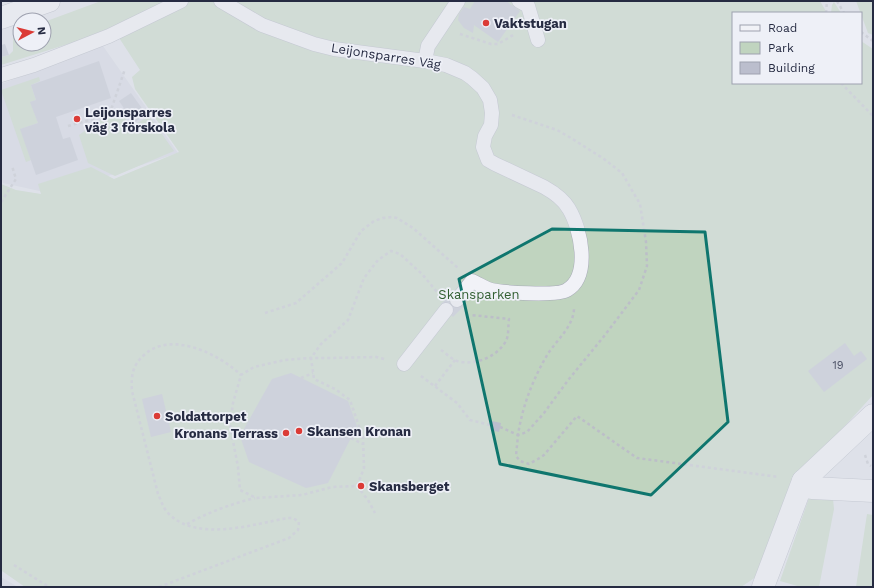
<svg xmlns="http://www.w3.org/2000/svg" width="874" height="588" viewBox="0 0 874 588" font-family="'Work Sans',sans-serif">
<rect width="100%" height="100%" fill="#dee1e9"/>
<!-- built -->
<g fill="#d0d3df">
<polygon points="103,46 178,153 53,194 3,183 1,176 1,84"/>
<polygon points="1,577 18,587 1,587"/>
</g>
<!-- green -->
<g fill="#c0d4bf">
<polygon points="101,1 820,1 827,13 733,13 733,83 861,83 861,41 873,49 873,395 790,486 756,577 741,587 25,587 2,571 1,572 1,184 16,190 41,194 38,184 91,167 114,179 179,152 135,89 132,77 140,70 112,27 84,39 1,65 1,57 9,55 13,51 13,33 20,30 20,44 44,44 44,22"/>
<polygon points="856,1 873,1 873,35 868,33"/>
<polygon points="834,2 841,13 831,13 832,5"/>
<polygon points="39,77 40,81 31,85 36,100 31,102 38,123 21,129 31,160 26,162 1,90"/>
<polygon points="118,108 131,127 149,116 174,151 115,176 88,163 79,135"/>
<polygon points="810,495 833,499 834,509 819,587 801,587 780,581"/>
<polygon points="867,514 873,515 873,587 856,587"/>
</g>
<!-- building -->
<g fill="#bbbecd">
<polygon points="475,1 506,1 520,11 498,42 474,25 473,33 464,28 458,20 459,14 464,7 470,9"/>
<polygon points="5,44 9,55 1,57 1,45"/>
<polygon points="99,61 111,98 56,117 63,139 70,137 78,160 36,175 20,129 38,123 30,102 36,100 31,85"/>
<polygon points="131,93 146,114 134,123 119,101"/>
<polygon points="451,294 463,307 453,317 441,304"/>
<polygon points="845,343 854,356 861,351 867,359 824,392 808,371"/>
<polygon points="291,373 348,401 357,426 328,483 306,488 249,462 240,436 272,379"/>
<polygon points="162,394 171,432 151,437 142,399"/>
<polygon points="492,421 501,423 499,432 490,430"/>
</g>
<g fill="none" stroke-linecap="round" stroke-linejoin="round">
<defs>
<g id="lane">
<path d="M221,1L262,25L314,44L334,49L425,61L446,65L465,73L472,78L483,88L490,100L492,113L491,125L485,136L483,147L488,160L495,164L544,187C553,192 564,200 569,209C581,229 591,276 567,290C558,296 500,293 488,289C483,287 477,283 472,281L457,300"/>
<polyline points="519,1 528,6 538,40"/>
<polyline points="425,61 428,46 458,1"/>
<polyline points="1,75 34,65 109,36 181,1"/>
<polyline points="404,364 446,310"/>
</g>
<g id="street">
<polyline points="1,18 49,1"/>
<polyline points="803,481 812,488 873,491"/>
<polyline points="763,587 803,481 873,415"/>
</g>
</defs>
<!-- lane casing -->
<use href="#lane" stroke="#a7aab7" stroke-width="15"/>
<!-- street casing -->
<use href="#street" stroke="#a7aab7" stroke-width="23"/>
<!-- path -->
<g stroke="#bcbec8" stroke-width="2.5" stroke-dasharray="3 3" stroke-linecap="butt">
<polyline points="837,1 844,13"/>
<polyline points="826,13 827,1"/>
<polyline points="861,32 873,41"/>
<polyline points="460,34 491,44 498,44 515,34"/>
<polyline points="841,83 873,116"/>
<path d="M512,115L557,130L571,138L604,159L622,173L640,204L646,242L647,266L639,290L605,335L569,379L544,413L527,432L518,435C522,408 532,381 546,357C555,341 573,328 574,309"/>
<polyline points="68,126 104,116 112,107 125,69"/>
<polyline points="1,202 16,179 12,166"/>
<polyline points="265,313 296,303 342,263 361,231 374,221 383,218 392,217 397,218 413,228 458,268"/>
<path d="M441,350C446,353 451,359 457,361C475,366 497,357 506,341C509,335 508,325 509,319L471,315"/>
<polyline points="384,359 376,357 330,358 311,358 285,360 254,367 241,375 233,403 230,425 238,467 240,490 256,498 302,495 332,487 357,486 364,468 363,438 350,400 335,389 314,379 311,358 321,344 348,320 364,278 378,260 391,251 400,254 422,274 437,292"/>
<polyline points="421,376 457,403 470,420 490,425"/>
<polyline points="301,378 313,373"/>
<polyline points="435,386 455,360"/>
<polyline points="500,427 518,435 516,456 520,461 529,464 538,459 544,455 577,416 637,458 779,477"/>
<polyline points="351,438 363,444"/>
<polyline points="865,455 868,464 871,466"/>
<polyline points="357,486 368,500 375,513"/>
<path d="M187,524C209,512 231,504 255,498"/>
<polyline points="14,565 49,587"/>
<path d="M159,587L289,538L298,530L299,522L293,518H288C253,524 197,543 168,513C163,508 161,500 158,494L132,391C131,376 132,366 144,355C171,330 219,354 241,375"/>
</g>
<!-- lane -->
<use href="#lane" stroke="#f1f2f7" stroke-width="14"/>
<!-- street -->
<use href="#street" stroke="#f1f2f7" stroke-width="22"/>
</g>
<!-- marked area -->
<path d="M0 0H874V588H0ZM552,229L705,232L728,422L651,495L500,464L459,279Z" fill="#dee1e9" fill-opacity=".55" fill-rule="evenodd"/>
<path fill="none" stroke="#0f766e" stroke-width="3" stroke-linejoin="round" d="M552,229L705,232L728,422L651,495L500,464L459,279Z"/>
<!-- markers -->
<g fill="#db3b36" stroke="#eef0f7" stroke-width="1.5">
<circle cx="486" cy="23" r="4"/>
<circle cx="77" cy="119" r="4"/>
<circle cx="157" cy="416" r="4"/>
<circle cx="299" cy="431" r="4"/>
<circle cx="286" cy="433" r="4"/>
<circle cx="361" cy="486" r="4"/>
</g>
<g text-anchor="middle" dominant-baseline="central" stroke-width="3.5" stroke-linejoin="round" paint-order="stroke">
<!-- number labels -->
<g font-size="11" fill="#4b5065">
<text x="838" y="365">19</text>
</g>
<!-- poi labels -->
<g font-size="13" font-weight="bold" fill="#262b42" stroke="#eef0f7" text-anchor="start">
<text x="494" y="23">Vaktstugan</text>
<text x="85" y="112">Leijonsparres<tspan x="85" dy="15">väg 3 förskola</tspan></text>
<text x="165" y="416">Soldattorpet</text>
<text x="307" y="431">Skansen Kronan</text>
<text x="278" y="433" text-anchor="end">Kronans Terrass</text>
<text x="369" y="486">Skansberget</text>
</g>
<!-- street labels -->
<g font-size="13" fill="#262b42" stroke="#eef0f7">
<text transform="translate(386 56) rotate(9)">Leijonsparres Väg</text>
</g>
<!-- park labels -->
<g font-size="13" fill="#325f32" stroke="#eef0f7">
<text x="479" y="294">Skansparken</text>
</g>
</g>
<!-- border -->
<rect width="874" height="588" fill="none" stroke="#262b42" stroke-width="4"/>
<!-- legend -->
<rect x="732" y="12" width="130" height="72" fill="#eef0f7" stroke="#9ea1af"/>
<rect x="740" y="25" width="20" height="6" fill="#f1f2f7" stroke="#9ea1af"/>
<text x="768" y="32" font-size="12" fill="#262b42">Road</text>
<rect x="740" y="42" width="20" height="12" fill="#c0d4bf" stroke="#9ea1af"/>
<text x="768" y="52" font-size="12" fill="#262b42">Park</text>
<rect x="740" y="62" width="20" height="12" fill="#bbbecd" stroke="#9ea1af"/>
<text x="768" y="72" font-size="12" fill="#262b42">Building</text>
<!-- north arrow -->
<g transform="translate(32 32) rotate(83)"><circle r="19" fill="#eef0f7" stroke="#9ea1af"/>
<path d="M0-3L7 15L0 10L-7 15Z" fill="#db3b36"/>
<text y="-6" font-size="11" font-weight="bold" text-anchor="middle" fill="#262b42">N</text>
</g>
</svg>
